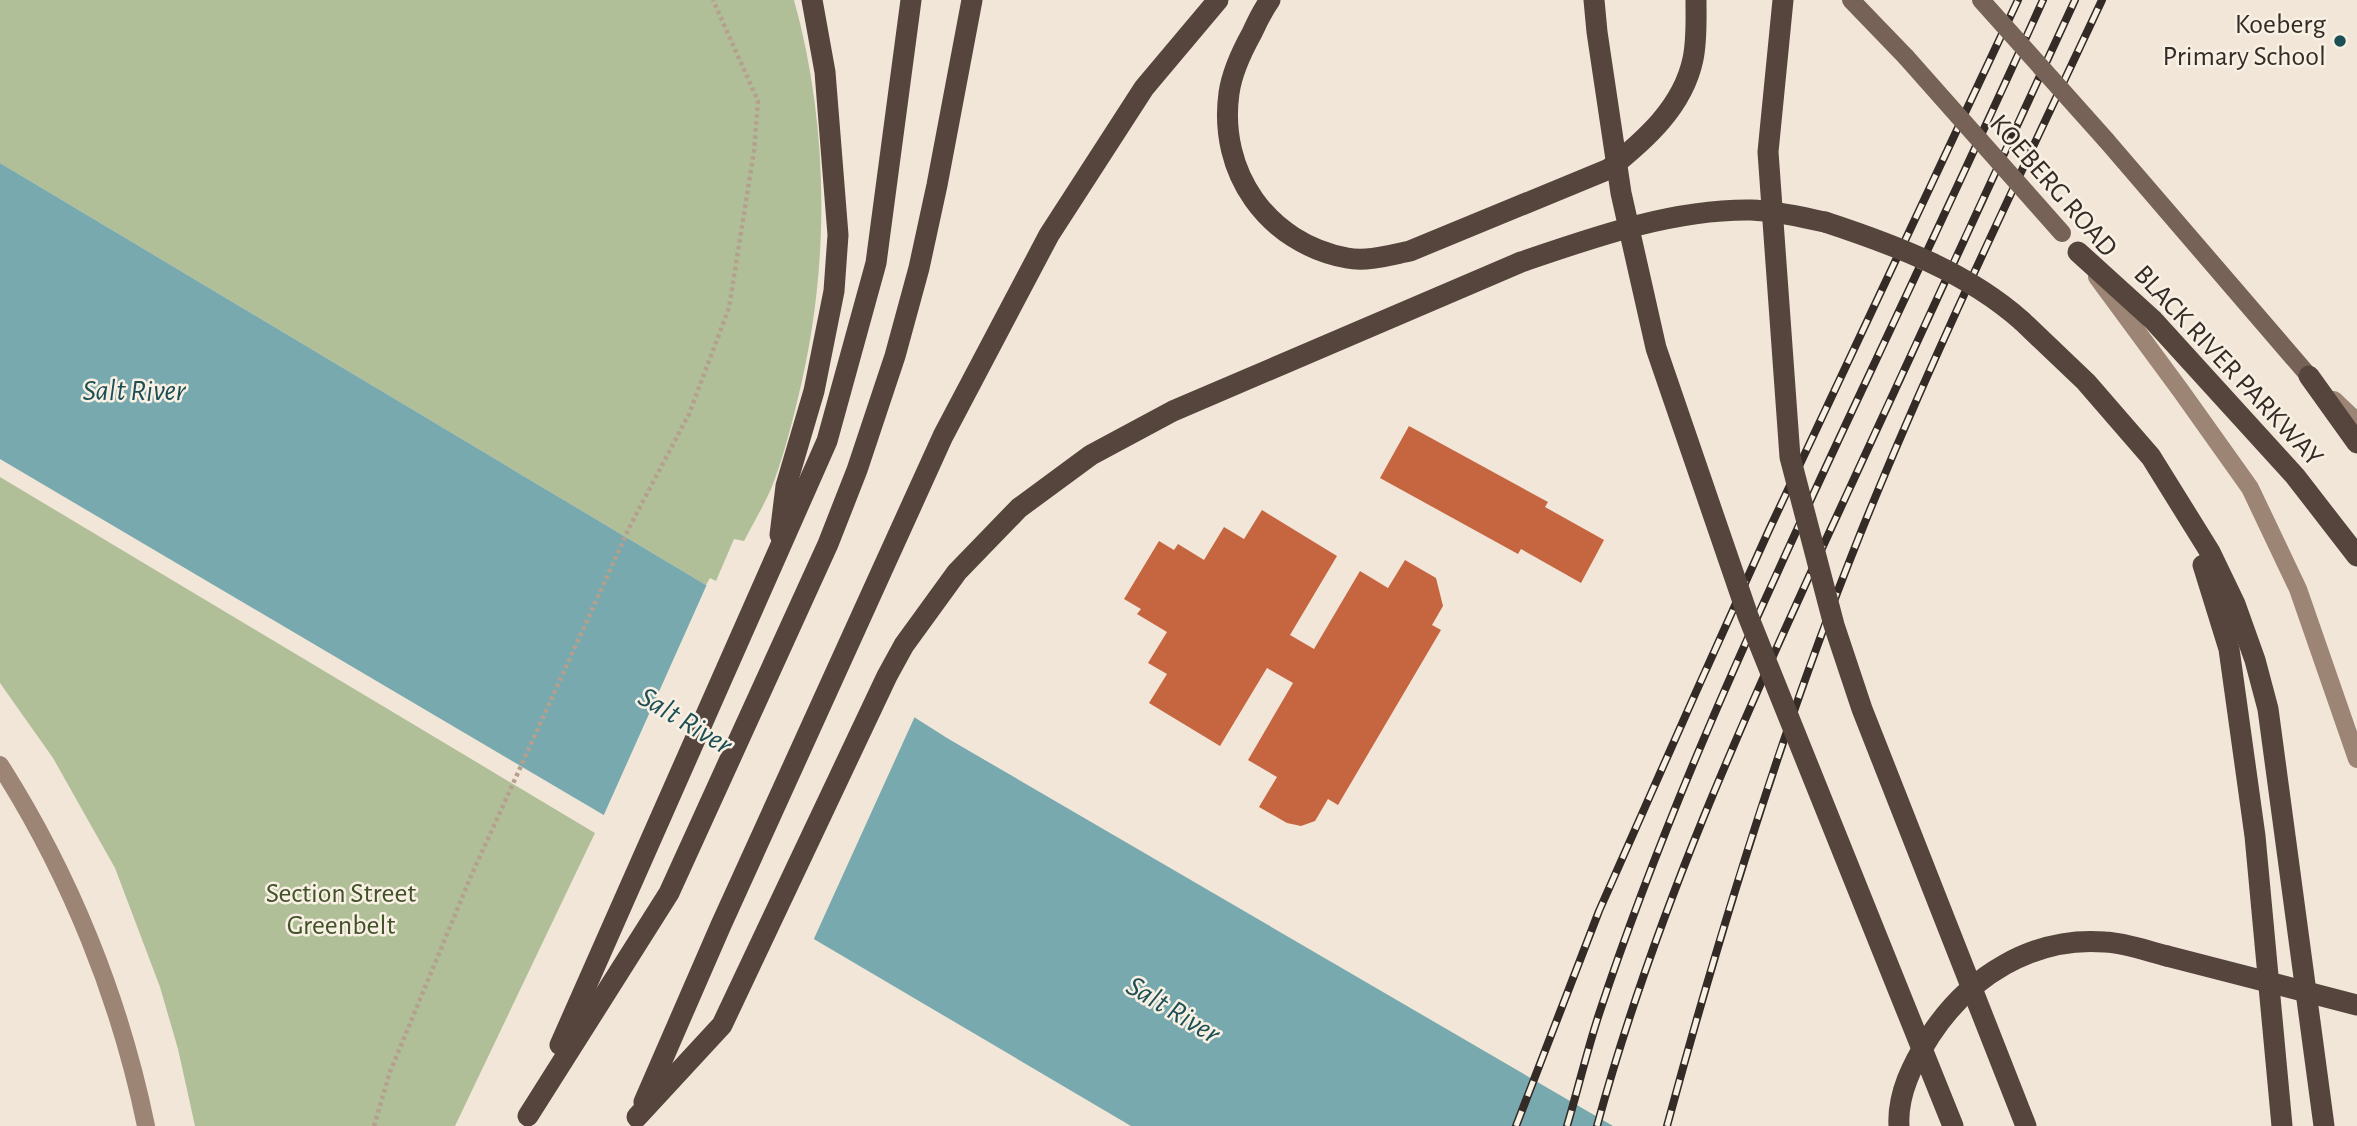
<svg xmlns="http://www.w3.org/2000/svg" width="2357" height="1126" viewBox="0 0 2357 1126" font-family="'Alegreya Sans',sans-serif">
<rect width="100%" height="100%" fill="#f1e6d8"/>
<!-- green -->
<g fill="#b1bf98">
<path d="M0,0H794C830,130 830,271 797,402C790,431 782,461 771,489C763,507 753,524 744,541L734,539L716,581L710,578L706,585L0,163Z"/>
<polygon points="0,477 595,833 455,1126 195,1126 178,1049 160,987 115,868 53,758 0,683"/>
</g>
<!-- water -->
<polygon fill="#77a9ae" points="0,163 706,585 947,738 1613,1126 1131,1126 0,459"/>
<!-- pier -->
<polygon fill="#f1e6d8" points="708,582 916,714 812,943 602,819"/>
<!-- building -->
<g fill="#c66640">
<polygon points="1409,426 1548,502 1545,507 1604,540 1581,583 1521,549 1518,554 1380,478"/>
<polygon points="1262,510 1337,556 1290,635 1314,649 1360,571 1388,588 1405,560 1436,578 1443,606 1432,625 1441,630 1338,805 1328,799 1315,821 1301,826 1287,823 1259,807 1277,777 1248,760 1293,683 1267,668 1220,746 1149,703 1167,674 1148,663 1167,632 1137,614 1141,609 1124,599 1159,541 1174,550 1178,544 1204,560 1224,527 1244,539"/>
</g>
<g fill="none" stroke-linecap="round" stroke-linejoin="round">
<!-- path -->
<polyline stroke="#b4a08e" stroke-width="4.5" stroke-dasharray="3.5 3.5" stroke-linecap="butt" points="374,1126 390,1072 471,876 630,526 689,414 729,308 754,151 758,101 713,0"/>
<!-- secondary -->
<g stroke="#9c8575" stroke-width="18">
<polyline points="2097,277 2181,391 2250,488 2298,589 2357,759"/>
<polyline points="2334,400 2357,422"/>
<path d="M0,765C70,875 120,999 146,1126"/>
</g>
<!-- primary -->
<g stroke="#766256" stroke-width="18">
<polyline points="1851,0 1906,57"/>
<polyline points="2106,140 2309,376"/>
</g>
<!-- highway -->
<g stroke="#55453d" stroke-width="21">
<path d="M1270,0C1263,10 1257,22 1252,33C1242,51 1232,72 1229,93C1218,172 1267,243 1347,258C1367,262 1390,255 1410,251L1609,169C1645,140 1683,107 1693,59C1697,40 1696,20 1696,0"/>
<polyline points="2078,252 2153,320 2295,476 2357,556"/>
<polyline points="2022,321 2086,382 2151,457 2210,552 2235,604 2255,660 2268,709 2324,1126"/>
<polyline points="2309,376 2357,443"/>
<polyline points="780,535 786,486 814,391 834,291 838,235 825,72 812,0"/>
<polyline points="2203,565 2229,649 2255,836 2282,1126"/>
<polyline points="560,1045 827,441 876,263 911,0"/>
<polyline points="644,1102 721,925 943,436 1049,235 1144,88 1218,0"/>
<polyline points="528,1116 669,893 828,544 857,470 895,356 919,268 937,185 972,0"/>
<path d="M637,1117L722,1025L887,676L904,645L957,572L1019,508L1091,455L1173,411L1521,262C1594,237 1673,209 1751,210C1776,211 1801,217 1825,222"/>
<path d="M1899,1126C1897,1094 1913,1063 1930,1036C1968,977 2033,936 2105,942C2126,943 2147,951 2167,956"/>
</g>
<defs>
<g id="rail">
<polyline points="1516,1126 1599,911 1696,692 1769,530 2018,0"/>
<path d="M1567,1126C1578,1089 1587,1051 1599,1014C1664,817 1751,628 1838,441C1907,294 1976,148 2043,0"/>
<path d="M1597,1126C1654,916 1744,717 1835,520C1915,346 1995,173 2075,0"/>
<path d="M1667,1126C1721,927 1782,729 1859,537C1932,355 2019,178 2102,0"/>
</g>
</defs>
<!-- rail casing -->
<use href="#rail" stroke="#342b26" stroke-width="8"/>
<!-- rail -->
<use href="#rail" stroke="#f9f0e4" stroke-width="5" stroke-dasharray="16" stroke-linecap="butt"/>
<!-- primary-bridge -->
<g stroke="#766256" stroke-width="18">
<polyline points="1981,0 2106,140"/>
<polyline points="1906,57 2062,233"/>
</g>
<!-- highway-bridge -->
<g stroke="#55453d" stroke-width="21">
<polyline points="1594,0 1597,32 1621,193 1656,348 1748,616 1953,1126"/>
<polyline points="1783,0 1768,152 1790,457 1834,625 1862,709 2026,1126"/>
<path d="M1825,222C1895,245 1967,272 2022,321"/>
<polyline points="2167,956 2357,1005"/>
</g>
</g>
<!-- markers -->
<circle fill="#1c4f55" stroke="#f9f0e4" stroke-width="2.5" cx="2340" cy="41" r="7"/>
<g text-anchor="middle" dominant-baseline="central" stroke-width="5" stroke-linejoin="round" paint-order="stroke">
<!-- poi labels -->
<g font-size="28" fill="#342b26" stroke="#f9f0e4" text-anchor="end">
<text x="2326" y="25">Koeberg<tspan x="2326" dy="32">Primary School</tspan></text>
</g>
<!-- street labels -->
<g font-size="28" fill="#342b26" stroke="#f9f0e4">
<text transform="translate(2053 186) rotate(49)">KOEBERG ROAD</text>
<text transform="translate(2228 366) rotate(47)">BLACK RIVER PARKWAY</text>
</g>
<!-- park labels -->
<g font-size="28" fill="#415229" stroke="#f9f0e4">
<text x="341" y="894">Section Street<tspan x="341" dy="32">Greenbelt</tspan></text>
</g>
<!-- water labels -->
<g font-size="30" font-style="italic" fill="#1c4f55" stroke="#f9f0e4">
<text x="134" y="391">Salt River</text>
<text transform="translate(685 721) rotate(31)">Salt River</text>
<text transform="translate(1173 1010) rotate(31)">Salt River</text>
</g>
</g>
</svg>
